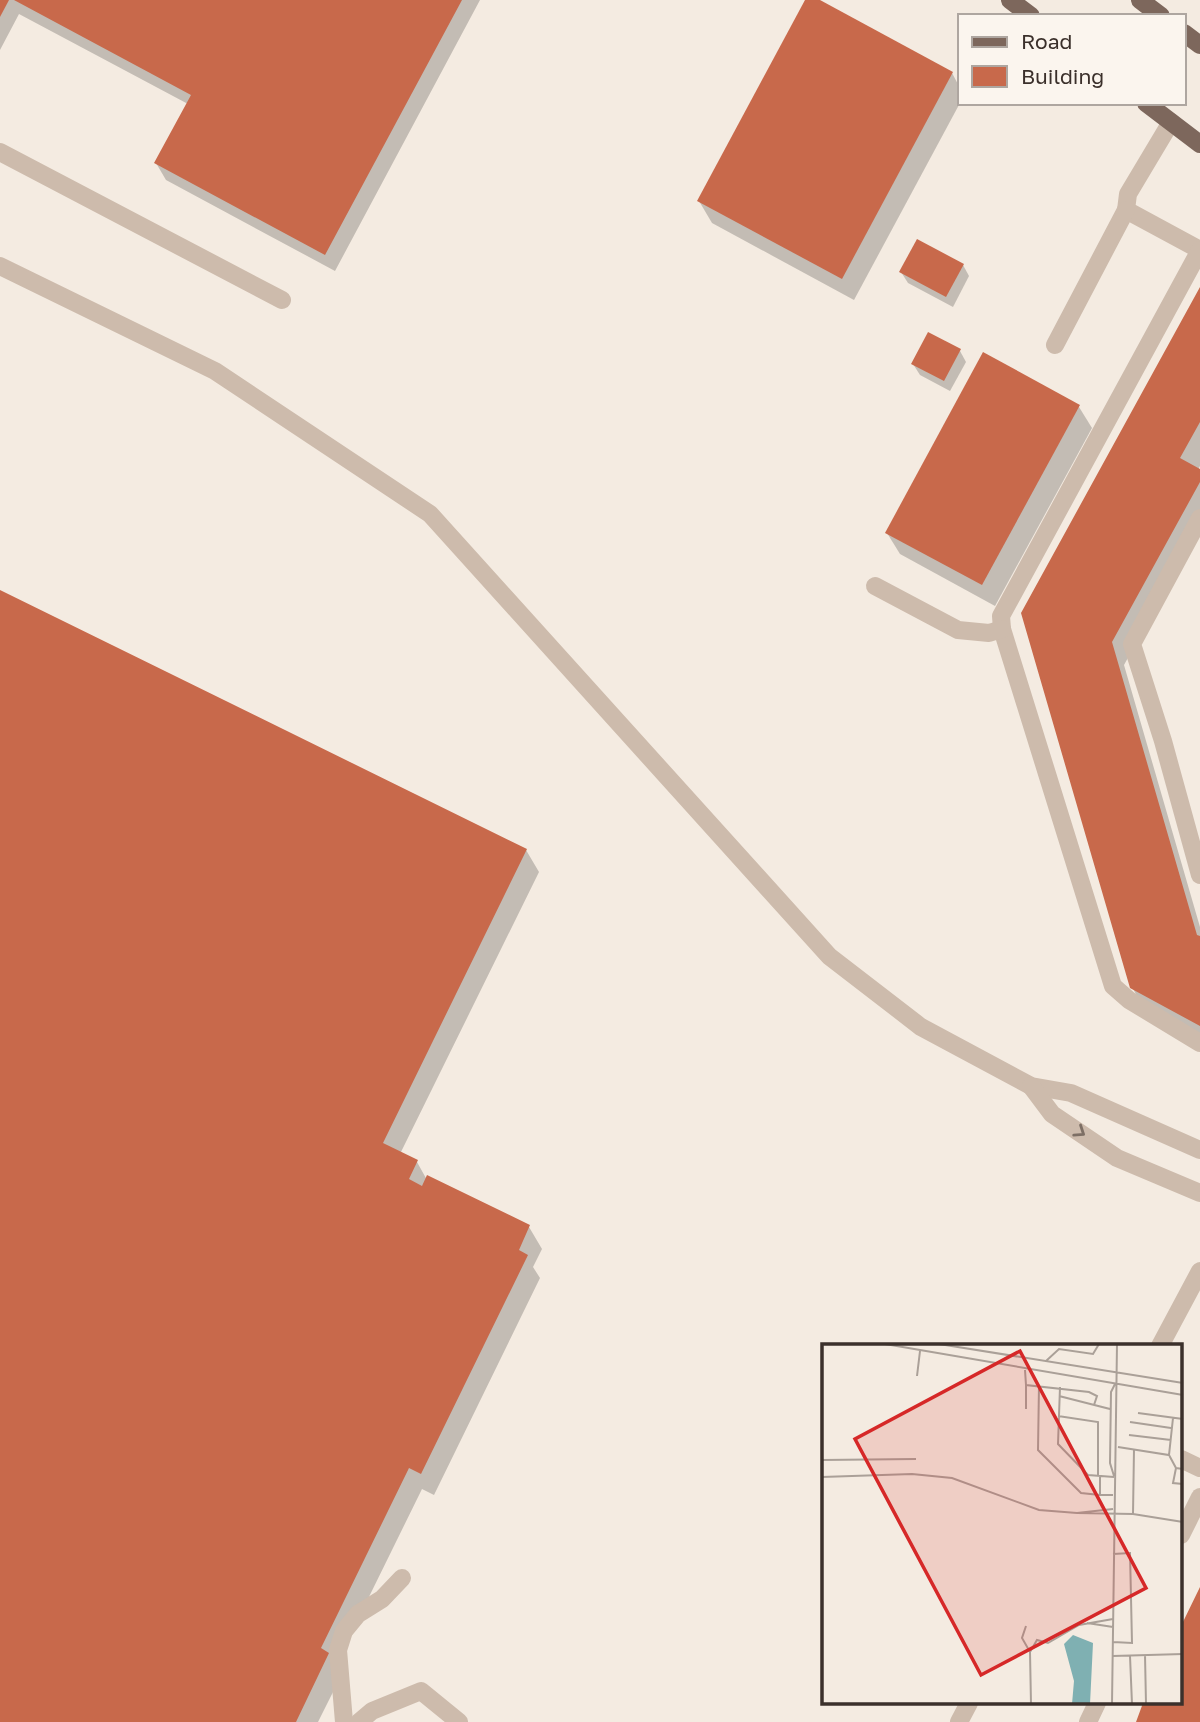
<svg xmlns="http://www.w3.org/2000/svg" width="1200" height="1722" viewBox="0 0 1200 1722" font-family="'Golos Text',sans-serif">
<rect width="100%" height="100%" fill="#f4ebe1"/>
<!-- shadow -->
<g fill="#0003">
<polygon points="0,0 480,0 335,271 166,180 156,163 188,104 19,14 0,50"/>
<polygon points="807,0 816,0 952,73 960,88 960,103 854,300 712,223 699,201"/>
<polygon points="963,265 969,276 953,307 908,283 901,272"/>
<polygon points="1200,290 1200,466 1198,470 1200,471 1200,526 1124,665 1200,927 1200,1040 1145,1010 1132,987 1023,613"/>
<polygon points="960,351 966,362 950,391 920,375 913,364"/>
<polygon points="1079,407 1092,428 995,606 900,554 887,533"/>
<polygon points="0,592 526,850 539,872 400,1154 417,1162 427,1180 529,1227 542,1249 533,1267 540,1278 434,1495 422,1489 335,1666 341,1676 318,1722 0,1722"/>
<polygon points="1200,1591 1200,1722 1137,1722 1145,1703 1181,1703 1181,1630"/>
</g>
<!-- building -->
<g fill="#c8694b">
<polygon points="0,0 9,0 0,17"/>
<polygon points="14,0 462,0 325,255 154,163 191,95"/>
<polygon points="805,0 820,0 953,72 842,279 697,201"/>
<polygon points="917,239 964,264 946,297 899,272"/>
<polygon points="1200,287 1200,422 1180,458 1200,469 1200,482 1112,642 1197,935 1200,936 1200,1026 1130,988 1021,613"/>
<polygon points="928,332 961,349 944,381 911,364"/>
<polygon points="983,352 1080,405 982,585 885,533"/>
<polygon points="0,590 527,849 383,1143 418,1160 409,1179 422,1186 427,1175 530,1225 519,1250 528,1255 421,1474 409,1468 321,1648 329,1653 296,1722 0,1722"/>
<polygon points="1200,1587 1200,1722 1136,1722 1143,1703 1181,1703 1181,1626"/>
</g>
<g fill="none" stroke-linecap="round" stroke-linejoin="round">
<!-- minor -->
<g stroke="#cdbbac" stroke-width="18">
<polyline points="1171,122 1128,194 1126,210 1200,250"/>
<polyline points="0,152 282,300"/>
<polyline points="1200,250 1001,616 1002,629 1113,986 1129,1000 1200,1043"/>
<polyline points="0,266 215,371 430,514 829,956 921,1027 1031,1086 1071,1093 1200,1150"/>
<polyline points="1055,345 1126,210"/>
<polyline points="1200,518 1132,644 1163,741 1200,875"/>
<polyline points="875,586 958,630 989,633 1002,629"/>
<polyline points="1031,1086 1052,1114 1117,1158 1200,1193"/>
<polyline points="1160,1346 1200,1271"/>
<polyline points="1181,1459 1200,1468"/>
<polyline points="1181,1535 1200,1497"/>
<polyline points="344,1722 338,1650 344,1631 358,1614 382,1599 402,1578"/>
<polyline points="359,1722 372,1711 421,1691 459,1722"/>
<polyline points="959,1722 969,1703"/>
<polyline points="1088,1722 1097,1703"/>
</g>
<!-- major -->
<g stroke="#7d675c" stroke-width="18">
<polyline points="1010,0 1031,16"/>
<polyline points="1140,0 1161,16"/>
<polyline points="1184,33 1200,45"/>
<polyline points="1146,103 1200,144"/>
</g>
</g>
<!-- one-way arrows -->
<defs><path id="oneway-chevron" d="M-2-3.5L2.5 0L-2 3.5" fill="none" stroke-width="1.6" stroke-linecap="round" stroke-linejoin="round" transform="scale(1.75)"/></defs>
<use stroke="#7d6f65" href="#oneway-chevron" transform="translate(1080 1132) rotate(34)"/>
<!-- overview -->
<g transform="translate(822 1344)">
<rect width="360" height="360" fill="#f4ebe1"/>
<path d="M251,291L271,299L268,360H250L252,337L242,300Z" fill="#7fb0b2"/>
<path fill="none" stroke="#aaa098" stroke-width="2" d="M63,0L361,51M117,0L361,39M224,17L237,5L271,10L277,0M203,26L204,41L267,48L275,52L272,61M95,32L98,7M204,41V65M217,41L216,106L259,149L278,151M238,43L236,100L266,131L292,133M237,52L288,65M316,69L361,75M236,72L276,78V132M308,78L349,84M307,91L349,96M296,103L347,111L351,74M347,111L354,124L361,125M0,116L94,115M354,124L351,139L361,140M278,132V151H291M292,132L288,119L289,48L293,40M0,133L90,130L130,134L217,166L255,169L291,165M255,169L311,170L361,178M311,170L312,105M291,210L308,209L310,299L291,298M265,279L291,283M204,282L200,294L208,308M323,311L324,360M291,312L361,310M308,312L310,360M209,360L208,308L215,296L226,299L257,281L291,275M290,360L295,0"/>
<path fill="#d62828" fill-opacity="0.15" stroke="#d62828" stroke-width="3.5" d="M198,7L324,244L159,331L33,95Z"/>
<rect width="360" height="360" fill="none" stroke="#3b302b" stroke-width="3.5"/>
</g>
<!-- legend -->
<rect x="958" y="14" width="228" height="91" fill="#fbf5ee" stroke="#aea6a0" stroke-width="2"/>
<rect x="972" y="37" width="35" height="10" fill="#7d675c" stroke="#aea6a0" stroke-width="2"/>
<text x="1021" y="49" font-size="21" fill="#3b302b">Road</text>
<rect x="972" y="66" width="35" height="21" fill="#c8694b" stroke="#aea6a0" stroke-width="2"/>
<text x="1021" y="84" font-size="21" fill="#3b302b">Building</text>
</svg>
